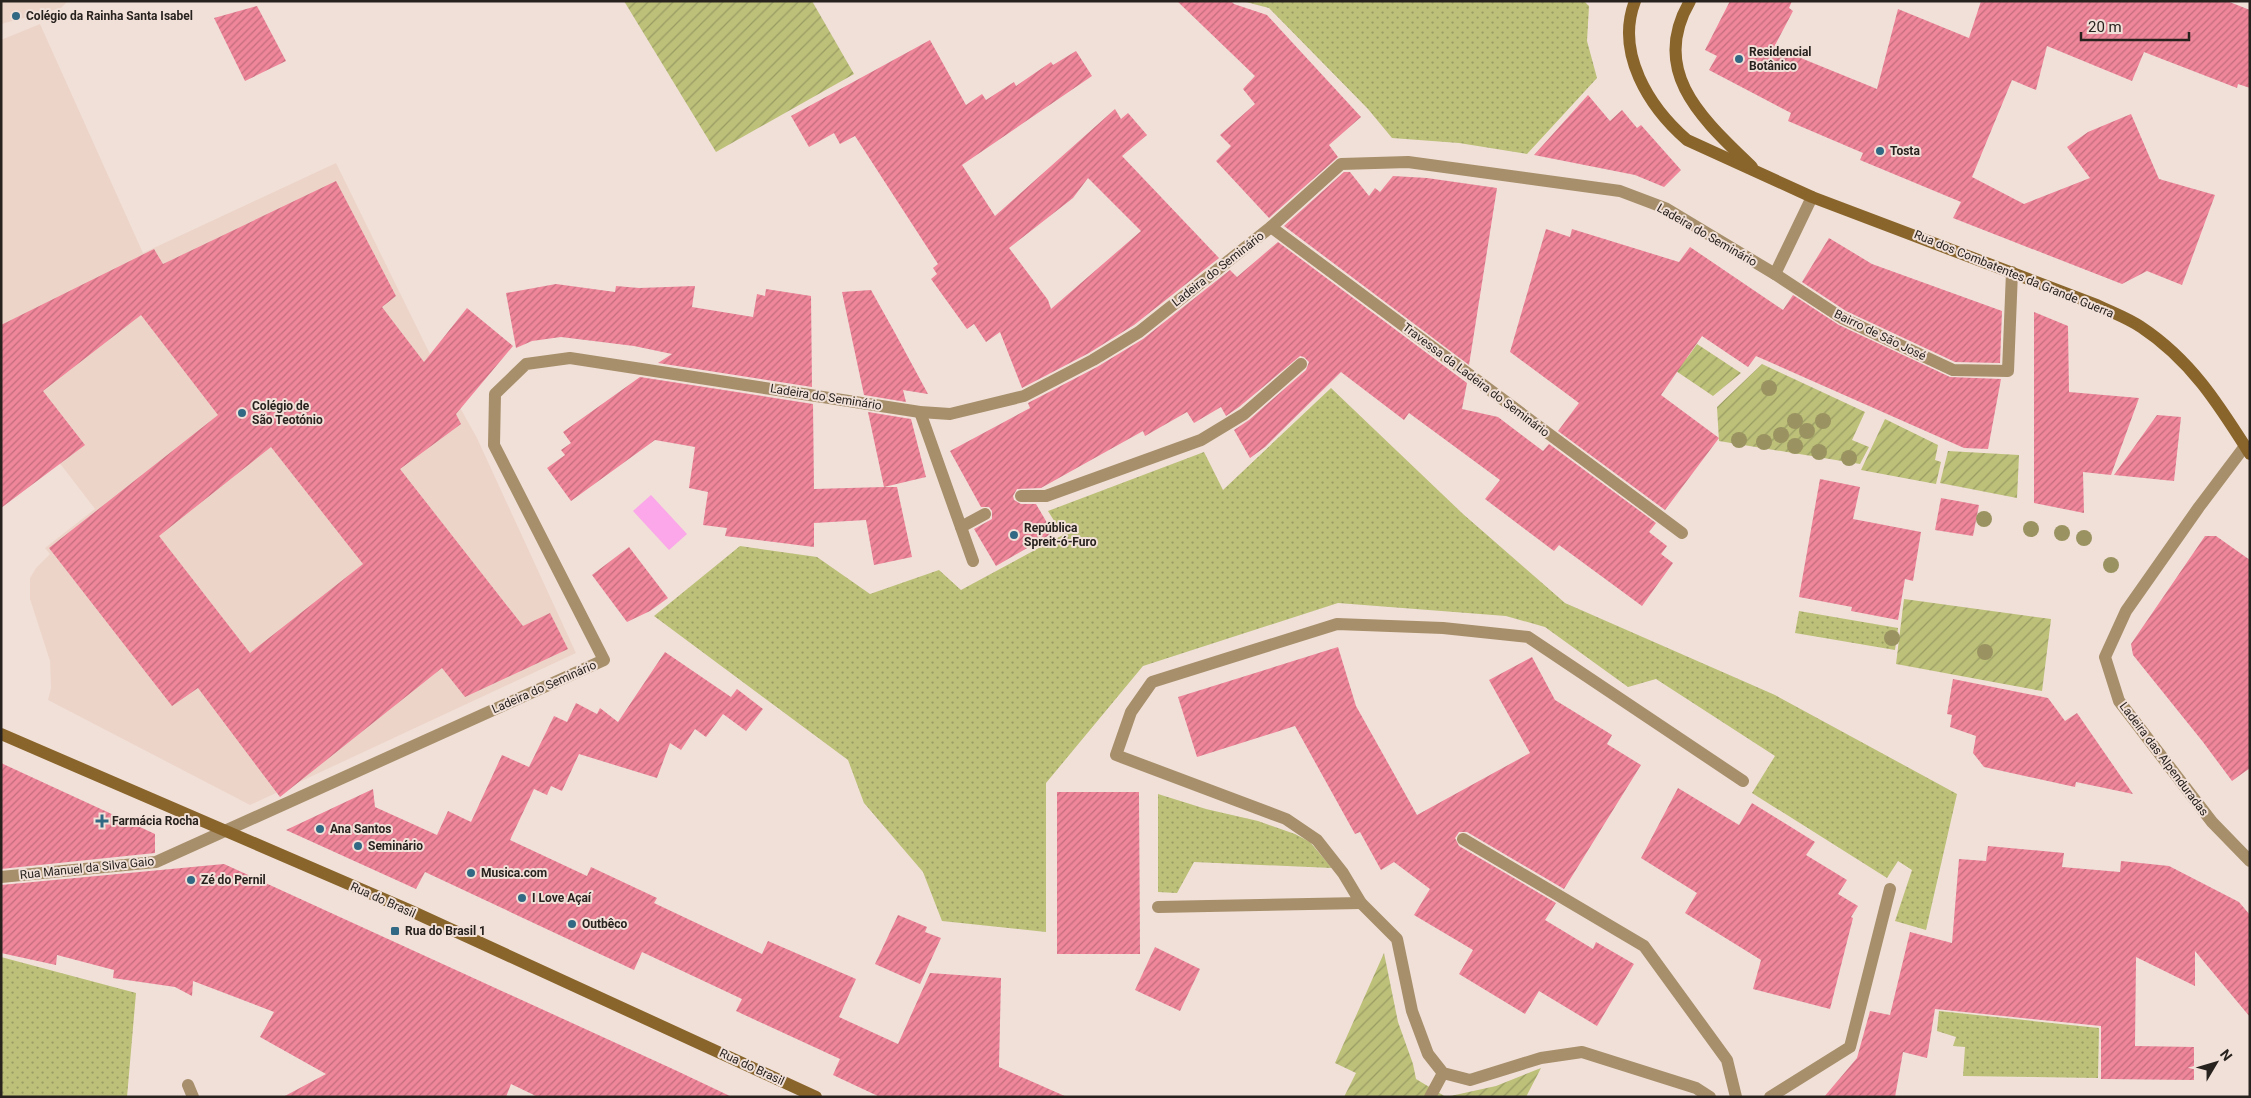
<svg xmlns="http://www.w3.org/2000/svg" width="2251" height="1098" viewBox="0 0 2251 1098" font-family="Roboto,sans-serif">
<defs>
<pattern id="grass-dots" width="8" height="8" patternUnits="userSpaceOnUse" patternTransform="scale(1.25)"><rect width="8" height="8" fill="#bcc079"/><path d="M2 2h.1M6 6h.1" fill="none" stroke="#999c63" stroke-width="1.8" stroke-linecap="round"/></pattern>
<pattern id="garden-furrows" width="10" height="10" patternUnits="userSpaceOnUse" patternTransform="scale(1.25)"><rect width="10" height="10" fill="#bcc079"/><path d="M-1 1l2-2M0 10L10 0M9 11l2-2" fill="none" stroke="#999c63"/></pattern>
<pattern id="building-hatch" width="6" height="6" patternUnits="userSpaceOnUse" patternTransform="scale(1.25)"><rect width="6" height="6" fill="#ef869a"/><path d="M-1 1l2-2M0 6l6-6M5 7l2-2" fill="none" stroke="#c26d7d"/></pattern>
</defs>
<rect width="100%" height="100%" fill="#f1e0d8"/>
<!-- built -->
<g fill="#edd4c9">
<polygon points="1,1 68,1 61,8 1,24"/>
<polygon points="40,24 143,253 336,163 429,352 477,438 576,653 250,805 48,700 51,688 50,661 30,599 30,578 36,568 50,554 45,548 95,509 1,387 1,40"/>
</g>
<!-- grass -->
<g fill="url(#grass-dots)">
<polygon points="1242,1 1584,1 1589,6 1587,41 1597,78 1527,154 1459,143 1392,138 1368,109 1269,8"/>
<polygon points="1331,388 1463,514 1565,603 1775,695 1957,794 1926,930 1895,921 1912,870 1898,861 1887,878 1752,793 1775,756 1656,679 1628,687 1545,627 1506,616 1338,603 1143,666 1046,783 1046,932 942,921 923,872 864,803 848,760 654,616 740,546 817,557 870,594 939,570 961,590 1063,535 1048,511 1204,452 1223,490"/>
<polygon points="1799,611 1898,628 1895,650 1795,633"/>
<polygon points="1158,794 1206,809 1258,821 1295,834 1310,842 1332,868 1194,862 1177,893 1158,892"/>
<polygon points="1,957 136,993 127,1097 1,1097"/>
<polygon points="1939,1011 2099,1028 2098,1078 1963,1076 1965,1047 1953,1046 1956,1037 1937,1031"/>
</g>
<!-- garden -->
<g fill="url(#garden-furrows)">
<polygon points="624,1 812,1 854,74 716,152"/>
<polygon points="1636,344 1670,346 1687,358 1697,344 1741,373 1713,396"/>
<polygon points="1762,364 1865,412 1852,440 1869,447 1860,464 1719,441 1717,407"/>
<polygon points="1885,419 1938,445 1935,460 1941,462 1936,484 1861,470"/>
<polygon points="1948,451 2019,455 2017,498 1940,483"/>
<polygon points="1904,599 2051,619 2042,691 1896,664"/>
<polygon points="1384,953 1398,1022 1413,1064 1416,1079 1446,1097 1496,1086 1541,1068 1526,1097 1344,1097 1356,1073 1335,1063"/>
</g>
<!-- water -->
<polygon fill="#fba7e9" points="651,495 687,534 669,550 633,511"/>
<!-- building -->
<g fill="url(#building-hatch)" fill-rule="evenodd">
<polygon points="1177,1 1231,1 1234,4 1267,15 1361,117 1329,145 1338,157 1269,218 1216,161 1231,146 1220,135 1255,104 1243,89 1255,76"/>
<polygon points="1730,1 1792,1 1789,8 1793,11 1774,47 1877,89 1898,9 1969,38 1981,1 2227,1 2250,10 2250,88 2238,84 2237,88 2144,52 2132,81 2047,46 2036,90 2012,80 1972,177 2024,204 2090,178 2067,147 2088,132 2131,114 2159,179 2215,195 2182,285 2147,271 2122,284 1953,218 1961,202 1860,160 1863,153 1788,121 1791,113 1709,70 1717,56 1705,50"/>
<polygon points="257,6 286,61 245,81 214,18"/>
<path d="M930,40L966,105L982,94L986,100L1014,82L1016,86L1051,62L1053,65L1076,51L1092,76L962,165L995,216L1115,109L1121,119L1128,113L1147,135L1122,156L1219,258L1134,325L1089,353L1022,388L1000,332L986,342L974,324L967,329L931,279L937,274L933,268L938,264L855,136L840,144L834,133L809,147L791,116ZM1088,178L1141,231L1051,309L1048,300L1009,248L1073,198Z"/>
<polygon points="1588,95 1610,121 1622,110 1637,128 1641,125 1681,170 1664,187 1635,175 1534,155"/>
<polygon points="1344,172 1350,172 1369,196 1375,188 1380,192 1393,176 1427,178 1497,188 1469,365 1284,226"/>
<path d="M336,181L396,296L382,307L424,362L467,308L513,346L456,414L461,424L400,469L523,626L550,613L568,649L465,697L442,668L280,797L198,688L172,706L49,548L218,415L141,315L43,391L85,445L1,508V325L154,249L163,264ZM271,447L363,564L250,653L159,536Z"/>
<polygon points="1546,229 1570,237 1572,229 1679,262 1690,247 1783,310 1793,295 1839,325 1950,377 2001,379 1988,449 1964,448 1756,356 1748,367 1702,336 1661,395 1719,438 1665,510 1558,431 1579,403 1510,352"/>
<polygon points="1829,238 1872,264 2002,311 2000,363 1955,362 1846,311 1802,282"/>
<polygon points="1278,242 1467,383 1462,409 1498,417 1543,451 1549,444 1656,523 1649,532 1667,546 1661,554 1673,563 1642,606 1559,545 1554,551 1485,499 1500,480 1409,413 1404,420 1341,372 1265,447 1250,458 1234,430 1249,420 1306,370 1309,362 1304,357 1300,356 1239,407 1226,416 1221,407 1194,423 1187,412 1145,436 1143,431 1041,488 1017,489 1013,496 1014,500 1021,504 1036,504 1053,533 996,566 974,529 992,519 992,511 989,507 981,507 950,451 1030,408 1028,403 1097,367 1143,339 1230,270 1237,277"/>
<polygon points="556,284 615,292 616,286 639,288 695,286 692,307 753,317 757,294 765,296 766,289 811,296 812,387 658,363 672,354 634,346 561,337 532,341 516,348 506,293"/>
<polygon points="871,290 895,333 928,394 903,390 906,402 864,395 842,292"/>
<polygon points="2034,312 2068,326 2069,392 2139,398 2111,475 2083,472 2084,513 2034,503"/>
<polygon points="640,377 813,404 814,489 884,487 868,412 911,419 926,477 884,487 897,487 912,557 874,565 866,520 814,523 814,547 725,536 727,528 703,525 708,492 689,488 695,447 655,440 571,501 547,468 565,455 561,450 571,443 563,432"/>
<polygon points="2157,415 2181,417 2174,481 2114,475"/>
<polygon points="1820,479 1860,487 1853,519 1921,532 1913,581 1905,579 1898,620 1851,611 1852,607 1799,597"/>
<polygon points="1941,498 1979,505 1973,536 1935,530"/>
<polygon points="2205,536 2216,536 2250,560 2250,768 2232,781 2203,742 2133,655 2131,644"/>
<polygon points="629,547 668,598 650,611 627,622 592,575"/>
<polygon points="1338,647 1356,706 1417,815 1530,753 1489,680 1532,657 1555,700 1612,735 1607,744 1641,765 1564,889 1467,832 1459,832 1455,838 1459,846 1556,903 1545,920 1593,949 1596,942 1634,964 1597,1026 1539,991 1525,1014 1459,974 1473,950 1414,915 1430,889 1394,862 1381,870 1360,832 1355,834 1295,726 1197,757 1178,697"/>
<polygon points="665,652 731,697 737,689 763,709 746,731 723,714 706,737 695,729 681,750 670,743 657,778 579,754 562,791 551,786 547,795 534,789 510,840 587,876 591,867 657,898 654,903 762,954 768,941 856,979 839,1017 898,1044 930,973 1001,978 999,1067 1067,1097 880,1097 833,1075 840,1059 736,1011 742,999 642,952 634,970 425,872 416,889 286,830 373,789 375,807 437,835 448,811 471,822 502,755 529,767 554,716 567,722 576,703 597,714 600,708 618,722"/>
<polygon points="1953,679 2048,698 2065,721 2077,713 2133,794 2076,782 2075,787 1984,767 1973,753 1976,736 1950,727 1952,715 1947,714"/>
<polygon points="1,763 155,834 155,853 1,869"/>
<polygon points="1678,788 1739,825 1752,803 1815,842 1806,855 1847,880 1838,894 1858,906 1851,917 1853,918 1830,1009 1753,989 1761,960 1685,913 1697,893 1641,858"/>
<polygon points="1057,792 1139,792 1140,954 1057,954"/>
<polygon points="1988,846 2064,853 2062,867 2120,872 2121,861 2169,866 2239,902 2250,915 2250,1017 2195,951 2195,986 2136,957 2135,1046 2194,1047 2194,1080 2101,1079 2101,1026 1935,1009 1927,1058 1903,1052 1895,1097 1824,1097 1857,1058 1870,1011 1890,1015 1910,932 1952,943 1959,859 1986,861"/>
<polygon points="224,864 675,1070 732,1097 538,1097 511,1084 506,1097 283,1097 326,1074 260,1037 274,1012 193,981 192,996 175,987 113,978 114,970 57,955 56,965 1,953 1,885"/>
<polygon points="898,915 927,927 925,932 941,938 920,984 875,964"/>
<polygon points="1155,947 1200,969 1180,1011 1135,990"/>
</g>
<g fill="none" stroke-linecap="round" stroke-linejoin="round">
<!-- lane -->
<g stroke="#a78f6b" stroke-width="12">
<polyline points="1021,496 1046,496 1201,440 1244,414 1301,364"/>
<polyline points="961,527 985,514"/>
<polyline points="1463,839 1644,946 1727,1060 1736,1097"/>
<polyline points="1158,907 1361,903"/>
<polyline points="1430,1097 1443,1073"/>
<polyline points="1710,1097 1696,1088 1582,1052 1541,1058 1470,1080 1443,1073 1428,1054 1412,1011 1397,939 1361,903 1343,873 1317,840 1286,819 1116,755 1131,712 1152,682 1337,624 1443,628 1528,637 1743,781"/>
<polyline points="1770,1097 1850,1047 1890,889"/>
</g>
<!-- street -->
<g stroke="#a78f6b" stroke-width="12">
<polyline points="1271,227 1682,533"/>
<polyline points="1775,274 1812,197"/>
<polyline points="920,412 973,561"/>
<polyline points="2245,446 2199,507 2126,611 2105,657 2119,701 2212,822 2250,861"/>
<polyline points="1,877 156,862 604,660 494,445 495,394 526,364 570,358 920,412 950,414 1024,396 1093,360 1139,332 1271,227 1341,164 1408,162 1620,191 1665,208 1775,274 1842,318 1953,370 2008,371 2012,272"/>
<polyline points="188,1085 193,1097"/>
</g>
<!-- secondary -->
<g stroke="#89652b" stroke-width="12">
<path d="M1635,1C1615,53 1649,107 1687,140L1812,197L2097,305C2111,312 2128,318 2141,327C2191,360 2219,405 2250,454"/>
<path d="M1690,1C1648,73 1705,121 1752,167"/>
<polyline points="1,734 409,910 816,1097"/>
</g>
</g>
<!-- trees -->
<g fill="#9a9361">
<circle cx="1769" cy="388" r="8"/>
<circle cx="1795" cy="421" r="8"/>
<circle cx="1823" cy="421" r="8"/>
<circle cx="1807" cy="431" r="8"/>
<circle cx="1781" cy="435" r="8"/>
<circle cx="1739" cy="440" r="8"/>
<circle cx="1764" cy="442" r="8"/>
<circle cx="1795" cy="446" r="8"/>
<circle cx="1819" cy="452" r="8"/>
<circle cx="1849" cy="458" r="8"/>
<circle cx="1984" cy="519" r="8"/>
<circle cx="2031" cy="529" r="8"/>
<circle cx="2062" cy="533" r="8"/>
<circle cx="2084" cy="538" r="8"/>
<circle cx="2111" cy="565" r="8"/>
<circle cx="1892" cy="638" r="8"/>
<circle cx="1985" cy="652" r="8"/>
</g>
<!-- markers -->
<g fill="#316883" stroke="#f1e0d8" stroke-width="2">
<circle cx="16" cy="16" r="5"/>
<circle cx="1739" cy="59" r="5"/>
<circle cx="1880" cy="151" r="5"/>
<circle cx="242" cy="413" r="5"/>
<circle cx="1014" cy="535" r="5"/>
<path d="M99.5 813.5h5v5h5v5h-5v5h-5v-5h-5v-5h5z"/>
<circle cx="320" cy="829" r="5"/>
<circle cx="358" cy="846" r="5"/>
<circle cx="471" cy="873" r="5"/>
<circle cx="191" cy="880" r="5"/>
<circle cx="522" cy="898" r="5"/>
<circle cx="572" cy="924" r="5"/>
<rect x="390" y="926" width="10" height="10" rx="2.5"/>
</g>
<g text-anchor="middle" dominant-baseline="central" stroke-width="4" stroke-linejoin="round" paint-order="stroke">
<!-- poi labels -->
<g font-size="12" font-weight="bold" fill="#28221f" stroke="#f1e0d8" text-anchor="start">
<text x="26" y="16">Colégio da Rainha Santa Isabel</text>
<text x="1749" y="52">Residencial<tspan x="1749" dy="14">Botânico</tspan></text>
<text x="1890" y="151">Tosta</text>
<text x="252" y="406">Colégio de<tspan x="252" dy="14">São Teotónio</tspan></text>
<text x="1024" y="528">República<tspan x="1024" dy="14">Spreit-ó-Furo</tspan></text>
<text x="112" y="821">Farmácia Rocha</text>
<text x="330" y="829">Ana Santos</text>
<text x="368" y="846">Seminário</text>
<text x="481" y="873">Musica.com</text>
<text x="201" y="880">Zé do Pernil</text>
<text x="532" y="898">I Love Açaí</text>
<text x="582" y="924">Outbêco</text>
<text x="405" y="931">Rua do Brasil 1</text>
</g>
<!-- street labels -->
<g font-size="12" fill="#28221f" stroke="#f1e0d8">
<text transform="translate(1707 235) rotate(30)">Ladeira do Seminário</text>
<text transform="translate(1218 269) rotate(-38)">Ladeira do Seminário</text>
<text transform="translate(2014 274) rotate(22)">Rua dos Combatentes da Grande Guerra</text>
<text transform="translate(1880 335) rotate(26)">Bairro de São José</text>
<text transform="translate(1476 380) rotate(37)">Travessa da Ladeira do Seminário</text>
<text transform="translate(826 397) rotate(9)">Ladeira do Seminário</text>
<text transform="translate(544 687) rotate(-24)">Ladeira do Seminário</text>
<text transform="translate(2164 759) rotate(53)">Ladeira das Alpenduradas</text>
<text transform="translate(87 868) rotate(-6)">Rua Manuel da Silva Gaio</text>
<text transform="translate(383 900) rotate(24)">Rua do Brasil</text>
<text transform="translate(752 1067) rotate(25)">Rua do Brasil</text>
</g>
</g>
<!-- border -->
<rect width="2251" height="1098" fill="none" stroke="#28221f" stroke-width="5"/>
<!-- north arrow -->
<g transform="translate(2216 1063) rotate(52)" stroke="#f1e0d8" stroke-width="4" paint-order="stroke">
<path d="M0-4L9 19L0 12L-9 19Z" fill="#28221f"/>
<text y="-8" font-size="14" font-weight="bold" text-anchor="middle" fill="#28221f">N</text>
</g>
<!-- scale -->
<path d="M2081 32v8h108v-8" fill="none" stroke="#28221f" stroke-width="2.5"/>
<text x="2088" y="32" font-size="15" fill="#28221f" stroke="#f1e0d8" stroke-width="4" paint-order="stroke">20 m</text>
</svg>
